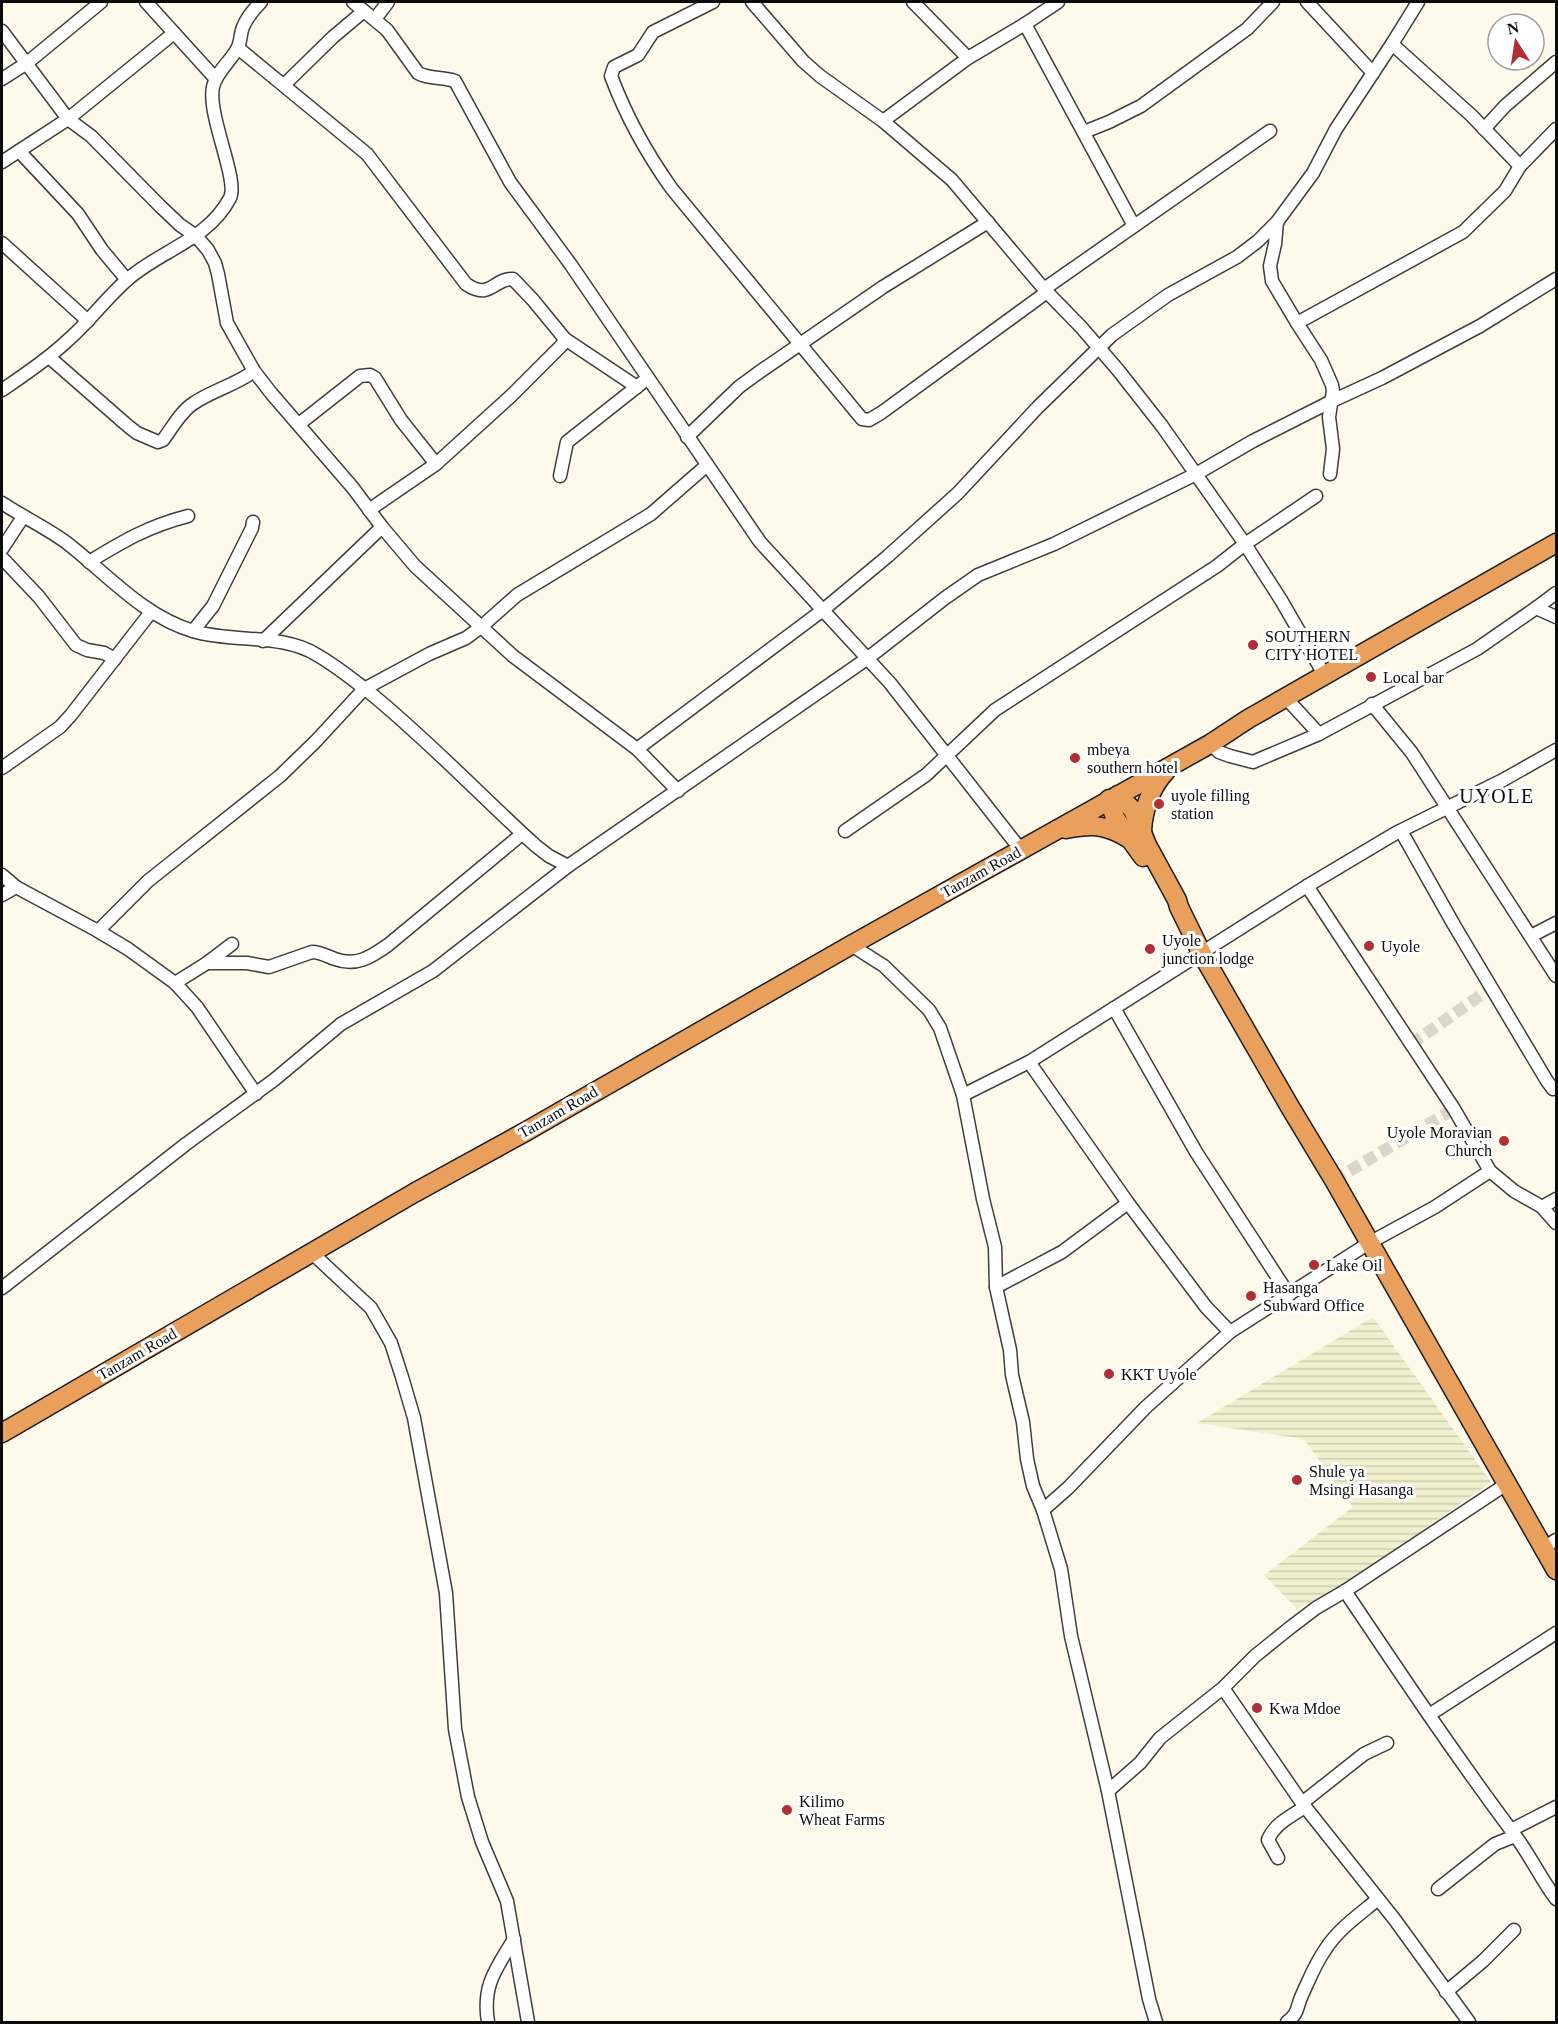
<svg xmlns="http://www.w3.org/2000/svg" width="1558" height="2024" viewBox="0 0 1558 2024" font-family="'Times New Roman',serif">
<defs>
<pattern id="farmland-rules" width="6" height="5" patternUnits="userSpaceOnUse" patternTransform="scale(1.5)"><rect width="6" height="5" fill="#f1efce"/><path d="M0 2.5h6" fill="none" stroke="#cdccb0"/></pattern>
</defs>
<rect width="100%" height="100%" fill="#fefaeb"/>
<!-- farmland -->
<polygon fill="url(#farmland-rules)" points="1373,1317 1491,1482 1350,1582 1297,1609 1264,1575 1353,1507 1304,1439 1197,1423"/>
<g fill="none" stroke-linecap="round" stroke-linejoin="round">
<!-- minor-tunnel -->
<g stroke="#dad6c9" stroke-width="12" stroke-dasharray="12 6" stroke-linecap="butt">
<polyline points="1411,1044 1491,988"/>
<polyline points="1334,1180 1454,1109"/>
</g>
<defs>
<g id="minor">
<polyline points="146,2 215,78"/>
<path d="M353,2L387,30L418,73C428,79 443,77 455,81L510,182L571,265L760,542L890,683L1021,850"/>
<path d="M713,2L653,32L638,55L614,67L611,76C626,116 647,154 672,189L862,419L869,420L881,413L1047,292"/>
<polyline points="752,2 803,61 820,76 883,121 952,180 1044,289 1081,327 1118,370 1162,426 1245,544 1281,600 1325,676"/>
<polyline points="913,2 968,58"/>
<polyline points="1307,2 1373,73"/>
<polyline points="375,19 388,2"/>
<polyline points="1025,24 1134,226"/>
<polyline points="2,31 68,119 91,136 160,206 180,225 196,236 208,250 215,263 218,274 227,323 254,371 271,393 353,488 382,527 415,566 513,656 637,749 678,791"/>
<polyline points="1392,44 1472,116 1520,166"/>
<path d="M238,48L367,154L466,284C491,301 493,278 513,279L533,300L565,339L562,345L512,395L436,464L369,510"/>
<polyline points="2,79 27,63 101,2"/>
<polyline points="285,84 333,37 364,11"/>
<polyline points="883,121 968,58 1025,24 1058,2"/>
<polyline points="1484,129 1505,106 1556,62"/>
<polyline points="1084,132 1109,122 1141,106 1247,29 1273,2"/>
<polyline points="19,151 78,214 102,250 127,280"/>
<polyline points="2,162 68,119 174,33"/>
<polyline points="1277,222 1275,244 1270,266 1272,281 1297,323 1321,360 1332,385 1333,391 1329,417 1333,449 1330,474"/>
<polyline points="2,243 88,321"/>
<polyline points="1044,289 1270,131"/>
<polyline points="1297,323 1463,232 1505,191 1520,166 1556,129"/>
<polyline points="565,339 637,387"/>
<path d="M49,357L128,426L137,433L158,442L163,440C172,428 181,411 194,403C213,390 236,385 254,371"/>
<path d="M2,390C24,375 47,360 67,341C89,322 106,298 128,279C161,250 208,240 230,198C239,180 207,115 213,87C216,72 230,62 237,49C241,43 240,34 243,27C247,17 254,9 261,2"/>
<polyline points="299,424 360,376 370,375 375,378 401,420 436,464"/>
<polyline points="687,437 739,387 758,373 883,287 988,222"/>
<polyline points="560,476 567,442 648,378"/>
<path d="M2,503C23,517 47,528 67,543C108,575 143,616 193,631C232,643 282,633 317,655C335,665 352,679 369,692C428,740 480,795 536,846L549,856L568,866"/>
<polyline points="2,549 23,517"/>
<polyline points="2,558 39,597 76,645 87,650 104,653 115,659"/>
<path d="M89,562C123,541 149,526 188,516"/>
<polyline points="1536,608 1556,593"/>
<polyline points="193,631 213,606 252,528 253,522"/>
<polyline points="263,641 382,527"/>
<polyline points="1286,698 1319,734"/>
<polyline points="1372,704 1412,753 1556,976"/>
<polyline points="1210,744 1219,752 1230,756 1253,762 1319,734 1477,649 1536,608 1556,617"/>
<polyline points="637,749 823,610 888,556 958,493 1038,407 1112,335 1168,295 1237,257 1258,241 1277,222 1313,173 1336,129 1392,44 1418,2"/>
<polyline points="2,768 60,727 71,715 151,612"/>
<polyline points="845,831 926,775 995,710 1217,566 1245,544 1316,496"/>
<polyline points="1401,831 1454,925 1547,1081 1553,1089 1556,1087"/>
<polyline points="2,875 16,887 98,931 128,949 175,983 197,1007 256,1094"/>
<polyline points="2,895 16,887"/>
<polyline points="98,931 148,881 280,776 316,741 364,689 429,654 466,638 481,627 517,595 651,514 706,466"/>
<polyline points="1531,936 1556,923"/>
<polyline points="851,945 884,966 929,1010 940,1028 963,1095 983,1199 995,1247 996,1287 1010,1350 1012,1375 1023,1422 1027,1459 1033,1486 1043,1510 1061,1569 1071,1636 1108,1791 1149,1999 1156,2022"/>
<path d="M207,963H247L269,967L312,952C320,952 327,956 335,959C356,967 371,957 388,945L522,834"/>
<polyline points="175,983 207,963 232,944"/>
<polyline points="1114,1008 1196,1152 1289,1295"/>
<polyline points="1029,1062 1128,1203 1206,1307 1230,1332"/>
<polyline points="963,1095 1029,1062 1307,886 1396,833 1503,780 1556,750"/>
<polyline points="1490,1171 1514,1191 1542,1207 1556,1223"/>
<polyline points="1542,1207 1556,1199"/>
<polyline points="311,1252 371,1308 391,1343 402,1377 414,1418 446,1593 455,1729 468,1797 482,1842 507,1901 528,2022"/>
<polyline points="996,1287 1062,1252 1128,1203"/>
<polyline points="2,1288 186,1144 274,1080 341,1024 433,971 568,866 868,658 945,598 978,575 1054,544 1196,474 1253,441 1332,401 1382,378 1480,326 1556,279"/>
<polyline points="1043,1510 1068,1488 1146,1407 1230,1332 1369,1243 1435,1207 1490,1171 1454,1109 1307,886"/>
<polyline points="1543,1548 1556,1540"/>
<path d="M1345,1591C1400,1673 1455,1755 1514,1834C1530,1855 1541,1879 1556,1899"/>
<polyline points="1223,1688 1302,1803 1395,1920 1469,2022"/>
<polyline points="1429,1715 1556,1633"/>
<polyline points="1108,1791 1140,1763 1160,1738 1223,1688 1255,1656 1291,1627 1316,1608 1345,1591 1508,1483"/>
<polyline points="1302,1803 1364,1754 1387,1743"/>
<polyline points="1511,1830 1556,1807"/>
<path d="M1278,1858L1268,1840C1274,1824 1291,1816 1305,1807"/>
<polyline points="1438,1889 1495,1844 1515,1836"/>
<polyline points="1446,1992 1483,1961 1514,1930"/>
<path d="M488,2022C482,1985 496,1969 514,1939"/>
<path d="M1287,2022C1299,2013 1296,2008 1302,1995C1309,1980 1315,1964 1325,1950C1338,1929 1359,1915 1378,1899"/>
</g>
<g id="highway">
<polyline points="1118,795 1133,810 1147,845 1177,900 1179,907 1202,954 1290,1107 1334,1180 1556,1570"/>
<polyline points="1109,799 1115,818 1143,857"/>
<path d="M1066,829C1092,824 1104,824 1128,838"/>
<path d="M1142,831C1143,810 1151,786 1166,771"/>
<polyline points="2,1433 414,1193 525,1132 851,945 1210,744 1248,719 1556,543"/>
</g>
</defs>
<!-- minor casing -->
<use href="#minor" stroke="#3e3e3e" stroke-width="15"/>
<!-- highway casing -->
<use href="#highway" stroke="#1c1c1c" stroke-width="21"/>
<!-- minor -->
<use href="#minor" stroke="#fff" stroke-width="12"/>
<!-- highway -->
<use href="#highway" stroke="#eaa05d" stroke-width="18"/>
</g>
<!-- markers -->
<g fill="#b12e32" stroke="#fff" stroke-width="2">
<circle cx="1253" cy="645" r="6"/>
<circle cx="1371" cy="677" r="6"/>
<circle cx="1075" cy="758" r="6"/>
<circle cx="1159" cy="804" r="6"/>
<circle cx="1369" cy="946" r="6"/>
<circle cx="1150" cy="949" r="6"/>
<circle cx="1504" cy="1141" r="6"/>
<circle cx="1314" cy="1265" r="6"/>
<circle cx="1251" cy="1296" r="6"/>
<circle cx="1109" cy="1374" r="6"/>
<circle cx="1297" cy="1480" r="6"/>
<circle cx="1257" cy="1708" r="6"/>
<circle cx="787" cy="1810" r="6"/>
</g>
<g text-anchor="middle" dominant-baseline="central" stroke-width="6" stroke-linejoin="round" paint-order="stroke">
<!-- poi labels -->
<g font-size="16" fill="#0b0b0b" stroke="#fff" text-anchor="start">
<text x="1265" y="636">SOUTHERN<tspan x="1265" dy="18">CITY HOTEL</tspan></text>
<text x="1383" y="677">Local bar</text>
<text x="1087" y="749">mbeya<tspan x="1087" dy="18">southern hotel</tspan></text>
<text x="1171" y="795">uyole filling<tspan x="1171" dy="18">station</tspan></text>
<text x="1162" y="940">Uyole<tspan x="1162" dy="18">junction lodge</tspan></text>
<text x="1381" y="946">Uyole</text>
<text x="1492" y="1132" text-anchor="end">Uyole Moravian<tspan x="1492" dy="18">Church</tspan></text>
<text x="1326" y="1265">Lake Oil</text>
<text x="1263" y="1287">Hasanga<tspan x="1263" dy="18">Subward Office</tspan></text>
<text x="1121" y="1374">KKT Uyole</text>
<text x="1309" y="1471">Shule ya<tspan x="1309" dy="18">Msingi Hasanga</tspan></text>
<text x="1269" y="1708">Kwa Mdoe</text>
<text x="799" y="1801">Kilimo<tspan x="799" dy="18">Wheat Farms</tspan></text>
</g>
<!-- street labels -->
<g font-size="16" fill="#0b0b0b" stroke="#fff">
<text transform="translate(981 872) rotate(-29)">Tanzam Road</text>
<text transform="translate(558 1112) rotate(-30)">Tanzam Road</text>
<text transform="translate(137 1354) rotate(-30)">Tanzam Road</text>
</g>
<!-- quarter labels -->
<g font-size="20" letter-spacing="1.5" fill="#0b0b0b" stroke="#fff">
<text x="1497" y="796">UYOLE</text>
</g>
</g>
<!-- border -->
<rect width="1558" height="2024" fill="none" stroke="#0b0b0b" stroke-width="6"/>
<!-- north arrow -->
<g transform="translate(1516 42) rotate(348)"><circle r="28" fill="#ffffff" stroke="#9d9d9d" stroke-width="1.5"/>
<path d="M0-4.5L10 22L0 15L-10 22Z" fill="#b12e32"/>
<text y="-9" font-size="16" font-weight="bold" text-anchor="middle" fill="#0b0b0b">N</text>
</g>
</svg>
